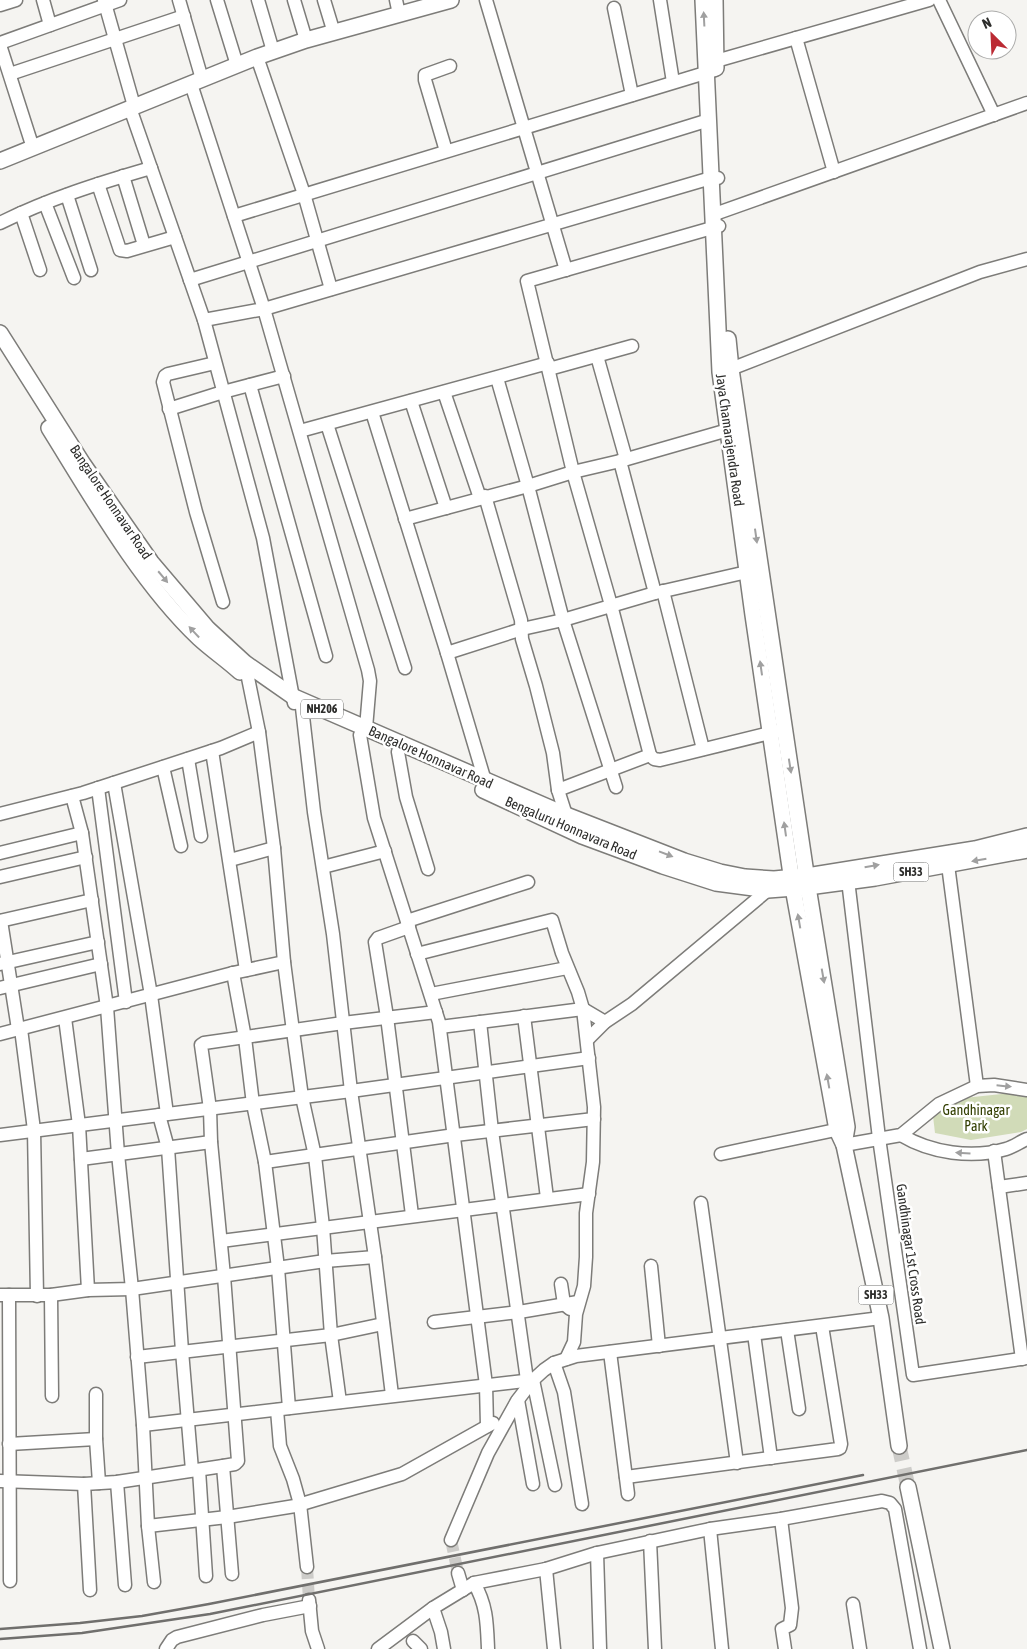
<svg xmlns="http://www.w3.org/2000/svg" width="1027" height="1649" viewBox="0 0 1027 1649" font-family="'Asap Condensed',sans-serif">
<rect width="100%" height="100%" fill="#f5f4f1"/>
<!-- park -->
<polygon fill="#d1dbb8" points="1011,1093 1027,1097 1027,1129 1021,1132 971,1140 935,1133 933,1116 964,1098"/>
<g fill="none" stroke-linecap="round" stroke-linejoin="round">
<!-- minor-tunnel -->
<g stroke="#cdccc9" stroke-width="12" stroke-dasharray="12 6" stroke-linecap="butt">
<polyline points="451,1540 458,1573"/>
<polyline points="307,1567 309,1600"/>
</g>
<!-- major-tunnel -->
<polyline stroke="#cdccc9" stroke-width="15" stroke-dasharray="15 8" stroke-linecap="butt" points="899,1446 908,1487"/>
<defs>
<g id="minor">
<polyline points="43,0 50,25"/>
<polyline points="104,0 134,106"/>
<polyline points="179,0 202,79"/>
<polyline points="217,0 237,65"/>
<polyline points="258,0 273,51"/>
<polyline points="294,0 306,40"/>
<polyline points="324,0 334,33"/>
<polyline points="396,0 399,14"/>
<polyline points="486,0 566,270"/>
<polyline points="660,0 673,82"/>
<polyline points="939,0 994,115"/>
<polyline points="0,5 16,0"/>
<polyline points="614,8 632,95"/>
<polyline points="796,38 834,172"/>
<polyline points="0,43 120,0"/>
<polyline points="0,45 33,148"/>
<polyline points="257,57 304,194 331,289"/>
<polyline points="716,61 929,0"/>
<polyline points="10,74 184,16"/>
<polyline points="191,84 264,309 368,670 370,681 366,728"/>
<polyline points="130,108 204,320 263,538 294,703"/>
<polyline points="446,151 425,80 425,75 450,66"/>
<polyline points="123,176 144,245"/>
<polyline points="98,184 120,250 127,251 175,237"/>
<polyline points="67,195 91,270"/>
<polyline points="45,203 74,278"/>
<polyline points="21,213 40,270"/>
<polyline points="712,215 1027,103"/>
<polyline points="234,216 715,70"/>
<path d="M0,223C48,199 99,183 151,168"/>
<polyline points="719,226 527,281 573,472 611,605 650,755 654,759 660,760 778,731"/>
<polyline points="190,280 709,120"/>
<polyline points="204,320 264,309 711,178 718,178"/>
<polyline points="597,356 626,459"/>
<polyline points="215,363 168,374 165,376 163,382 196,512 223,602"/>
<polyline points="549,369 632,346"/>
<polyline points="723,372 980,272 1027,259"/>
<polyline points="497,378 528,486 563,620 616,787"/>
<polyline points="250,385 326,656"/>
<polyline points="444,392 480,498"/>
<polyline points="411,401 446,508"/>
<polyline points="169,409 223,392 284,376"/>
<polyline points="372,412 447,653 485,781"/>
<polyline points="327,424 405,668"/>
<polyline points="300,431 548,363"/>
<polyline points="620,461 655,593"/>
<polyline points="485,496 521,620 522,639 536,686 553,753 558,790 566,815"/>
<polyline points="405,519 528,486 573,472 620,461 728,430"/>
<polyline points="663,591 703,749"/>
<polyline points="447,653 522,629 563,620 655,593 747,572"/>
<polyline points="245,663 259,732 274,848 284,962 293,1031 302,1097 315,1156 323,1227 331,1335 340,1402"/>
<polyline points="301,699 314,812 333,934 351,1091 375,1257 392,1395"/>
<polyline points="360,735 374,818 439,1022 486,1385 487,1426"/>
<polyline points="212,751 246,970"/>
<polyline points="398,752 406,797 428,869"/>
<polyline points="188,759 201,836"/>
<polyline points="163,767 181,846"/>
<polyline points="114,783 151,995 167,1114"/>
<polyline points="98,788 126,1002"/>
<polyline points="558,790 650,755"/>
<polyline points="72,796 82,833 107,1007 118,1154 132,1289 143,1425 148,1526 154,1582"/>
<polyline points="0,814 83,793 221,748 259,732"/>
<polyline points="0,853 82,833"/>
<polyline points="230,860 274,848"/>
<polyline points="948,865 977,1086"/>
<polyline points="323,867 385,851"/>
<polyline points="847,872 879,1138 913,1375 1027,1358"/>
<polyline points="0,877 86,857"/>
<polyline points="0,921 92,900"/>
<polyline points="1,921 18,1029"/>
<polyline points="407,921 528,882"/>
<polyline points="409,927 378,938 375,942 387,1017 412,1215"/>
<polyline points="417,954 552,920 562,953 578,992 583,1009 594,1107 593,1162 586,1213 586,1257 584,1286 576,1314 574,1342 566,1359"/>
<polyline points="0,964 98,942"/>
<polyline points="233,973 245,1038 253,1104 265,1162"/>
<polyline points="0,988 101,964"/>
<polyline points="431,994 567,968"/>
<polyline points="524,1016 547,1198"/>
<polyline points="65,1018 79,1125 88,1290"/>
<polyline points="480,1022 492,1131 527,1380"/>
<polyline points="440,1027 583,1009 605,1022"/>
<polyline points="21,1029 34,1130 37,1296"/>
<polyline points="0,1034 233,973 284,962"/>
<polyline points="588,1039 605,1022 632,1004 768,890"/>
<polyline points="159,1115 168,1148 182,1351 192,1470"/>
<polyline points="0,1135 351,1091 589,1058"/>
<path d="M901,1135C931,1153 972,1159 1006,1149C1013,1147 1020,1142 1027,1139"/>
<polyline points="844,1145 901,1135 939,1104 977,1086 994,1085 1027,1090"/>
<polyline points="994,1151 1022,1359"/>
<polyline points="721,1154 845,1128"/>
<polyline points="81,1159 211,1142"/>
<polyline points="999,1187 1027,1183"/>
<polyline points="701,1203 737,1463"/>
<polyline points="221,1241 589,1194"/>
<polyline points="651,1266 659,1346"/>
<polyline points="561,1284 564,1304 570,1309"/>
<polyline points="0,1295 51,1295 88,1290 132,1289 325,1261 375,1257"/>
<polyline points="9,1295 10,1581"/>
<polyline points="51,1295 52,1396"/>
<polyline points="434,1322 519,1312 578,1302"/>
<polyline points="787,1330 799,1409"/>
<polyline points="754,1334 771,1458"/>
<polyline points="610,1352 628,1494"/>
<polyline points="137,1357 331,1335 383,1324"/>
<polyline points="554,1363 564,1392 582,1504"/>
<polyline points="96,1394 96,1439 99,1483"/>
<polyline points="518,1400 533,1484"/>
<polyline points="289,1408 278,1268 265,1162 455,1135 594,1119"/>
<polyline points="277,1410 280,1446 293,1479 300,1504 307,1567"/>
<polyline points="143,1425 533,1380 555,1485"/>
<polyline points="9,1444 96,1439"/>
<polyline points="223,1466 232,1574"/>
<polyline points="199,1470 206,1576"/>
<polyline points="626,1477 838,1449 840,1448 841,1444 822,1326"/>
<polyline points="0,1481 84,1484 117,1482 223,1466 235,1464 238,1461 224,1276 211,1142 210,1109 201,1045 204,1043 343,1023 436,1012"/>
<polyline points="117,1482 125,1585"/>
<polyline points="84,1484 90,1590"/>
<polyline points="781,1519 792,1608 790,1625 782,1629 785,1649"/>
<polyline points="148,1526 227,1517 295,1506 402,1474 493,1423"/>
<polyline points="710,1529 722,1649"/>
<polyline points="451,1540 488,1453 517,1401 533,1380 544,1370 554,1363 576,1356 881,1318"/>
<polyline points="650,1541 655,1649"/>
<polyline points="597,1553 600,1649"/>
<polyline points="546,1569 554,1649"/>
<polyline points="458,1573 463,1590"/>
<path d="M474,1583C487,1605 487,1624 488,1649"/>
<polyline points="309,1600 312,1631 318,1649"/>
<polyline points="853,1604 860,1649"/>
<polyline points="433,1608 441,1632 444,1649"/>
<polyline points="413,1641 421,1649"/>
<polyline points="166,1649 172,1640 177,1637 263,1615 310,1606"/>
<polyline points="378,1649 433,1608 474,1583 546,1569 597,1553 710,1529 781,1519 882,1501 890,1503 895,1509 920,1649"/>
</g>
<g id="major">
<polyline points="703,0 720,372 753,615 793,888 837,1130 844,1145 881,1318 899,1446"/>
<polyline points="715,0 716,68"/>
<polyline points="0,161 257,57 306,40 451,0"/>
<polyline points="0,333 83,464 151,562 208,629 245,663 294,697 566,815 684,861 720,872 745,877 774,879 807,876 975,849 1027,836"/>
<polyline points="728,339 731,369 808,887 847,1127 844,1145"/>
<path d="M49,428C92,497 140,582 199,638C212,650 227,660 240,672"/>
<polyline points="483,790 582,836 663,866 716,883 768,890 808,887 875,878 1027,850"/>
<polyline points="908,1487 942,1649"/>
</g>
</defs>
<!-- minor casing -->
<use href="#minor" stroke="#7d7c79" stroke-width="15"/>
<!-- major casing -->
<use href="#major" stroke="#7d7c79" stroke-width="18"/>
<!-- minor -->
<use href="#minor" stroke="#fff" stroke-width="12"/>
<!-- major -->
<use href="#major" stroke="#fff" stroke-width="15"/>
<!-- rail -->
<g stroke="#706f6d" stroke-width="2.5">
<polyline points="0,1629 80,1623 142,1616 209,1604 863,1475"/>
<polyline points="0,1639 82,1633 210,1614 1027,1450"/>
</g>
</g>
<!-- one-way arrows -->
<defs><path id="oneway-solid" d="M-6-.8H1V-3.2L6.5 0L1 3.2V.8H-6Z" transform="scale(1.25)"/></defs>
<g fill="#a0a0a0">
<use href="#oneway-solid" transform="translate(704 19) rotate(-93)"/>
<use href="#oneway-solid" transform="translate(756 536) rotate(82)"/>
<use href="#oneway-solid" transform="translate(163 577) rotate(50)"/>
<use href="#oneway-solid" transform="translate(194 632) rotate(-133)"/>
<use href="#oneway-solid" transform="translate(761 668) rotate(-98)"/>
<use href="#oneway-solid" transform="translate(790 766) rotate(81)"/>
<use href="#oneway-solid" transform="translate(785 829) rotate(-98)"/>
<use href="#oneway-solid" transform="translate(666 854) rotate(21)"/>
<use href="#oneway-solid" transform="translate(979 860) rotate(170)"/>
<use href="#oneway-solid" transform="translate(872 866) rotate(-10)"/>
<use href="#oneway-solid" transform="translate(799 921) rotate(-100)"/>
<use href="#oneway-solid" transform="translate(823 976) rotate(80)"/>
<use href="#oneway-solid" transform="translate(828 1081) rotate(-100)"/>
<use href="#oneway-solid" transform="translate(1004 1086) rotate(6)"/>
<use href="#oneway-solid" transform="translate(963 1153) rotate(-176)"/>
</g>
<g text-anchor="middle" dominant-baseline="central" stroke-width="5" stroke-linejoin="round" paint-order="stroke">
<!-- shield labels -->
<g fill="#fff" stroke="#6c6c6b" stroke-width="1">
<rect x="301" y="699.5" width="42" height="19" rx="4"/>
<rect x="893.5" y="862.5" width="35" height="19" rx="4"/>
<rect x="858.5" y="1285.5" width="35" height="19" rx="4"/>
</g>
<g font-size="12" font-weight="bold" fill="#2d2d2b">
<text x="322" y="709">NH206</text>
<text x="911" y="872">SH33</text>
<text x="876" y="1295">SH33</text>
</g>
<!-- street labels -->
<g font-size="14" fill="#2d2d2b" stroke="#fff">
<text transform="translate(730 440) rotate(82)">Jaya Chamarajendra Road</text>
<text transform="translate(111 502) rotate(56)">Bangalore Honnavar Road</text>
<text transform="translate(431 757) rotate(24)">Bangalore Honnavar Road</text>
<text transform="translate(571 828) rotate(23)">Bengaluru Honnavara Road</text>
<text transform="translate(911 1254) rotate(82)">Gandhinagar 1st Cross Road</text>
</g>
<!-- park labels -->
<g font-size="14" fill="#323e00" stroke="#fff">
<text x="976" y="1110">Gandhinagar<tspan x="976" dy="16">Park</tspan></text>
</g>
</g>
<!-- north arrow -->
<g transform="translate(992 35) rotate(336)"><circle r="24" fill="#ffffff" stroke="#ababaa"/>
<path d="M0-4L9 19L0 12L-9 19Z" fill="#bb2a33"/>
<text y="-8" font-size="14" font-weight="bold" text-anchor="middle" fill="#2d2d2b">N</text>
</g>
</svg>
